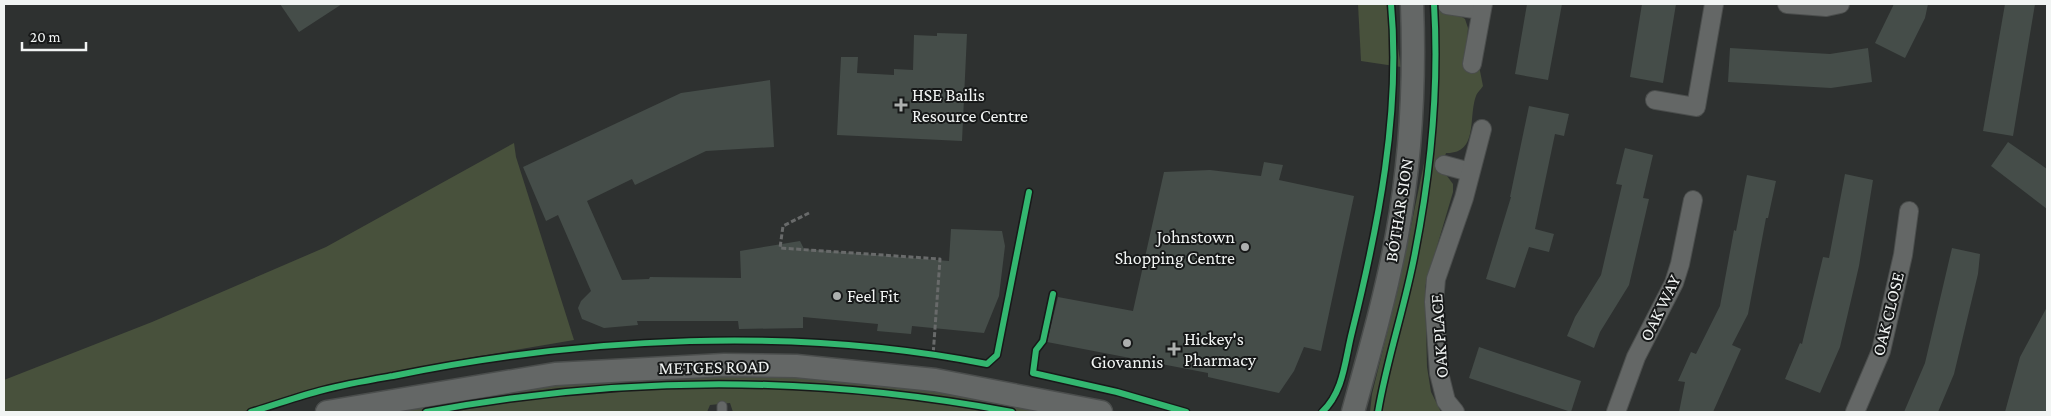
<svg xmlns="http://www.w3.org/2000/svg" width="2051" height="416" viewBox="0 0 2051 416" font-family="'Crimson Pro',serif">
<rect width="100%" height="100%" fill="#2e3130"/>
<!-- green -->
<g fill="#48513c">
<polygon points="1358,4 1391,4 1401,67 1361,61"/>
<path d="M1438,4H1451L1457,14L1465,19L1468,28L1465,64L1479,66L1483,86C1481,89 1477,93 1476,96C1468,117 1479,154 1446,153L1441,168L1453,184V192L1425,287L1427,367L1431,392L1441,412H1370L1372,394L1398,289L1439,91Z"/>
<polygon points="514,143 516,157 574,340 457,360 297,394 242,412 4,412 4,380 152,322 326,247"/>
<polygon points="773,373 890,382 1063,412 733,412 730,403 710,405 707,412 392,412 547,385"/>
</g>
<!-- building -->
<g fill="#454d49">
<polygon points="280,4 342,4 299,32"/>
<polygon points="1527,4 1562,4 1548,80 1515,74"/>
<polygon points="1642,4 1676,4 1663,83 1630,77"/>
<polygon points="1894,4 1928,4 1925,18 1905,58 1875,43"/>
<polygon points="2005,4 2035,4 2013,136 1983,131"/>
<polygon points="937,33 967,34 962,141 837,135 841,57 858,57 857,73 894,75 894,69 913,70 914,35 937,36"/>
<polygon points="1730,48 1830,54 1868,48 1872,82 1831,88 1728,82"/>
<polygon points="770,80 774,147 706,151 635,185 632,179 587,201 622,280 649,279 650,277 741,278 740,251 800,241 804,249 949,261 951,229 1002,231 1005,246 999,296 984,333 912,326 911,334 877,331 878,324 803,317 803,328 739,329 738,321 637,321 638,325 604,328 582,319 578,308 581,301 591,291 558,215 546,221 523,167 681,93"/>
<polygon points="1529,106 1569,114 1564,136 1555,134 1535,229 1554,234 1549,252 1529,247 1515,288 1486,279 1511,197 1510,197"/>
<polygon points="2008,142 2047,169 2047,209 1991,166"/>
<polygon points="1625,148 1653,155 1643,198 1649,199 1629,285 1600,332 1594,348 1567,336 1575,317 1601,275 1622,185 1616,184"/>
<polygon points="1264,162 1283,165 1279,180 1354,196 1321,351 1304,347 1294,371 1279,393 1208,377 1208,373 1047,342 1058,297 1133,311 1164,172 1210,170 1261,176"/>
<polygon points="1845,174 1873,180 1859,266 1840,347 1820,393 1785,379 1800,343 1802,344 1823,257 1829,258"/>
<polygon points="1747,175 1776,181 1768,218 1766,218 1748,314 1732,345 1741,349 1713,412 1679,412 1685,382 1678,381 1691,352 1696,354 1720,306 1734,230 1736,231"/>
<polygon points="1952,248 1980,254 1978,274 1954,374 1938,412 1904,412 1925,363"/>
<polygon points="2047,307 2047,412 2005,412 2020,357"/>
<polygon points="1479,347 1581,381 1571,412 1469,378"/>
</g>
<g fill="none" stroke-linecap="round" stroke-linejoin="round">
<defs>
<polyline id="service" points="722,406 722,412"/>
<g id="minor">
<polyline points="1787,4 1826,7 1840,4"/>
<polyline points="1447,5 1481,10"/>
<polyline points="1472,64 1483,4"/>
<polyline points="1655,100 1696,107 1714,4"/>
<polyline points="1444,165 1470,172"/>
<polyline points="1455,412 1446,401 1439,373 1434,302 1436,279 1464,198 1482,129"/>
<polyline points="1616,412 1636,357 1674,283 1680,264 1693,200"/>
<polyline points="1855,412 1881,351 1903,255 1909,211"/>
</g>
<g id="tertiary">
<polyline points="327,412 555,374 724,365 796,366 935,380 1101,412"/>
<path d="M1353,412C1369,354 1386,295 1397,235C1411,159 1415,81 1412,4"/>
</g>
</defs>
<!-- service casing -->
<use href="#service" stroke="#4b4e4d" stroke-width="11"/>
<!-- minor casing -->
<use href="#minor" stroke="#4b4e4d" stroke-width="20"/>
<!-- tertiary casing -->
<use href="#tertiary" stroke="#4b4e4d" stroke-width="25"/>
<!-- path -->
<polyline stroke="#686a6a" stroke-width="3" stroke-dasharray="5 2.5" stroke-linecap="butt" points="809,213 783,226 780,248 940,259 933,356"/>
<!-- service -->
<use href="#service" stroke="#646766" stroke-width="9"/>
<!-- minor -->
<use href="#minor" stroke="#646766" stroke-width="18"/>
<!-- tertiary -->
<use href="#tertiary" stroke="#646766" stroke-width="22"/>
<defs>
<g id="cycleway">
<polyline points="1053,294 1043,341 1036,350 1033,373 1117,392 1186,412"/>
<path d="M251,412C275,405 299,396 323,390C346,384 370,380 393,376C584,337 795,326 987,364L997,355L1029,192"/>
<path d="M426,412C624,375 814,375 1012,412"/>
<path d="M1322,412C1344,392 1345,359 1352,332C1378,227 1401,112 1391,4"/>
<path d="M1378,412C1387,358 1405,307 1415,253C1431,171 1439,87 1434,4"/>
</g>
</defs>
<!-- cycleway casing -->
<use href="#cycleway" stroke="#171919" stroke-width="9"/>
<!-- cycleway -->
<use href="#cycleway" stroke="#33b770" stroke-width="6"/>
</g>
<!-- markers -->
<g fill="#adb0af" stroke="#171919" stroke-width="2">
<path d="M898.5 97.5h5v5h5v5h-5v5h-5v-5h-5v-5h5z"/>
<circle cx="1245" cy="247" r="5"/>
<circle cx="837" cy="296" r="5"/>
<circle cx="1127" cy="343" r="5"/>
<path d="M1171.5 341.5h5v5h5v5h-5v5h-5v-5h-5v-5h5z"/>
</g>
<g text-anchor="middle" dominant-baseline="central" stroke-width="4" stroke-linejoin="round" paint-order="stroke">
<!-- poi labels -->
<g font-size="18" fill="#f1f4f3" stroke="#171919" text-anchor="start">
<text x="912" y="95">HSE Bailis<tspan x="912" dy="21">Resource Centre</tspan></text>
<text x="1235" y="237" text-anchor="end">Johnstown<tspan x="1235" dy="21">Shopping Centre</tspan></text>
<text x="847" y="296">Feel Fit</text>
<text x="1184" y="339">Hickey's<tspan x="1184" dy="21">Pharmacy</tspan></text>
<text x="1127" y="362" text-anchor="middle">Giovannis</text>
</g>
<!-- street labels -->
<g font-size="18" fill="#f1f4f3" stroke="#171919">
<text transform="translate(1399 210) rotate(-81)">BÓTHAR SION</text>
<text transform="translate(1660 308) rotate(-64)">OAK WAY</text>
<text transform="translate(1888 314) rotate(-76)">OAK CLOSE</text>
<text transform="translate(1439 336) rotate(-94)">OAK PLACE</text>
<text transform="translate(714 367) rotate(-1)">METGES ROAD</text>
</g>
</g>
<!-- border -->
<rect width="2051" height="416" fill="none" stroke="#f1f4f3" stroke-width="10"/>
<!-- scale -->
<path d="M22 42v8h64v-8" fill="none" stroke="#f1f4f3" stroke-width="2.5"/>
<text x="30" y="42" font-size="15" fill="#f1f4f3" stroke="#171919" stroke-width="4" paint-order="stroke">20 m</text>
</svg>
